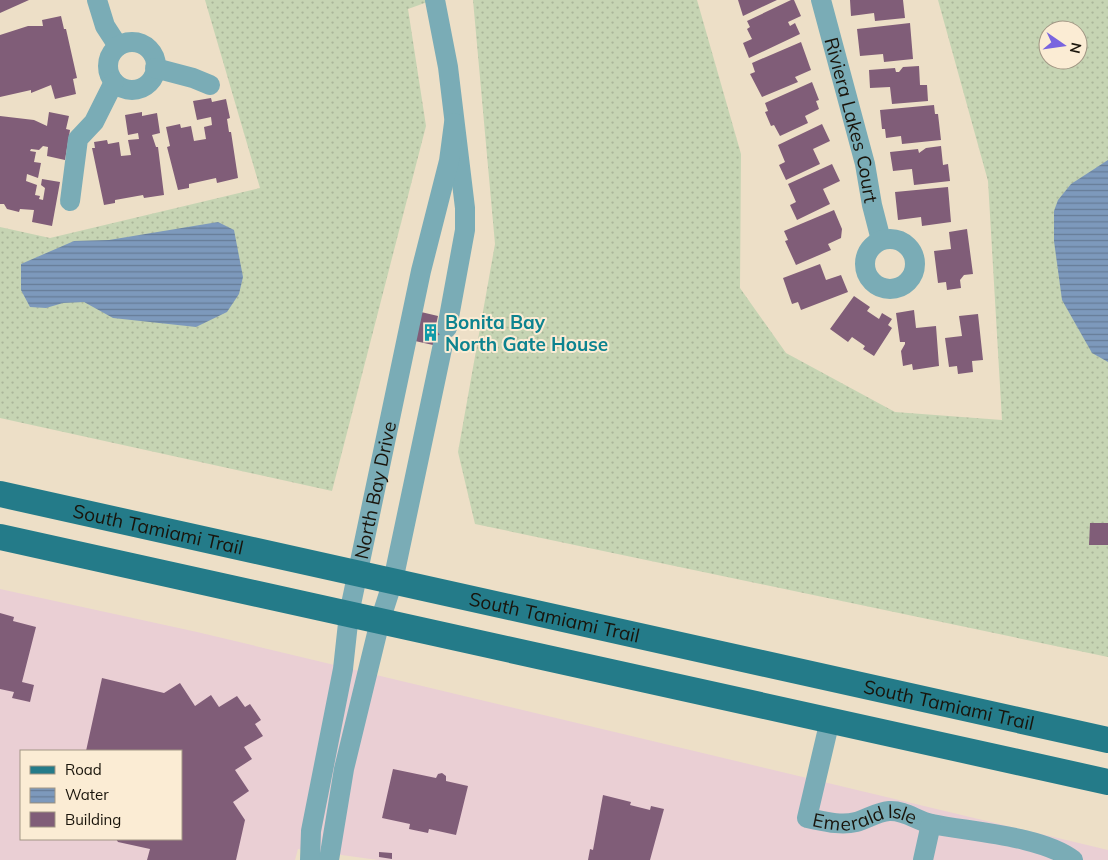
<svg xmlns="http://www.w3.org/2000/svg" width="1108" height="860" viewBox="0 0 1108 860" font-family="Mulish,sans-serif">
<defs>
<pattern id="grass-dots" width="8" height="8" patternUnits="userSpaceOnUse" patternTransform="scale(1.25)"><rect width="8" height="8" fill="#c6d4b3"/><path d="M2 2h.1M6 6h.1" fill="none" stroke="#aab599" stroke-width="1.8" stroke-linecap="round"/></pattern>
<pattern id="water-rules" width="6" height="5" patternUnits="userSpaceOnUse" patternTransform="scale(1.25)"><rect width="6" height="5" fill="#7d99bc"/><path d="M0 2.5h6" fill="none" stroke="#667c97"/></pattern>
</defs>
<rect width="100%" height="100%" fill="#eddfc7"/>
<!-- commercial -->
<path fill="#eacfd4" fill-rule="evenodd" d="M0,589L197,632L1108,850V860H378L298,849L295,860H0ZM21,751H181V839H21Z"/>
<!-- grass -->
<g fill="url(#grass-dots)" fill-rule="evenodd">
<polygon points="205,0 433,0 408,9 426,126 332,491 0,418 0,227 50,238 260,188"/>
<path d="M473,0H697L741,154L740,288L786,353L895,412L1002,420L988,181L938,0H1108V657L475,524L458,452L495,244ZM1048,30H1078V60H1048Z"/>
</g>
<!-- water -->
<g fill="url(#water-rules)">
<polygon points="1108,160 1108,362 1092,353 1062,300 1054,241 1054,211 1058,200 1071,184"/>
<polygon points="218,222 234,230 243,277 239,294 227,312 196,327 113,318 84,302 63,303 46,308 30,307 21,290 21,264 74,241 109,240"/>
</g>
<!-- building -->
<g fill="#805d78">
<polygon points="0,0 29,0 0,13"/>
<polygon points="738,0 777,0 743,16"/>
<polygon points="791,0 794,0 801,16 788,22 790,26 795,23 800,34 749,58 743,43 752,39 747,29 750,27 747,21"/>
<polygon points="850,0 903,0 905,18 875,21 874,13 851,16"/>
<polygon points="61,16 64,29 66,29 77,78 73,79 76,94 55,99 51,85 31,93 31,90 0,97 0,35 28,26 43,26 42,20"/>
<polygon points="910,23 913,59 884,62 883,54 860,56 857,29"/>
<polygon points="801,42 811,70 795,77 798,82 762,97 750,74 755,72 752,63"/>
<polygon points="919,66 920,85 927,85 928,101 892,104 890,87 870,88 869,70 895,68 896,72 899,72 903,67"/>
<polygon points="812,82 819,100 816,101 819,109 805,116 808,123 780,136 774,125 771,126 765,112 768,111 765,103"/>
<polygon points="211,98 212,102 226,99 230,118 227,119 229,132 231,132 238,178 217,183 216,178 189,184 189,188 178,190 167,147 170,146 166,127 180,124 181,128 191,126 194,141 206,139 204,127 212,125 211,117 197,120 193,101"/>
<polygon points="934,105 935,114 938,114 941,140 902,144 901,136 886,138 885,129 882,129 880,110"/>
<polygon points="49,112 69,116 66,129 70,130 65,160 47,156 48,147 43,146 39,150 31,149 30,151 36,152 34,162 41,163 38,178 27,174 26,181 37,185 35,195 40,196 39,199 43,200 45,188 41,185 42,179 60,182 52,226 32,222 34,210 20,209 19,212 7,209 4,204 0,204 0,116 34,120 47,126"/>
<polygon points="142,112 142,116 157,113 160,133 152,135 156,147 158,147 164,195 144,198 143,195 115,200 115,203 104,205 92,148 95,148 94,142 107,140 108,144 119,142 121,156 131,155 128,140 139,139 138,133 128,135 125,115"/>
<polygon points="822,124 830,141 813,149 820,164 786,180 779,165 785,162 778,145"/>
<polygon points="941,146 943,165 948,164 950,181 914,185 912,169 893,171 890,152 918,149 919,153 926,148"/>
<polygon points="832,164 840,181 823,189 830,204 797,220 790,205 796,202 788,184"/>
<polygon points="948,187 951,222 922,226 921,217 898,220 895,192"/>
<polygon points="834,210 842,229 841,238 828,244 831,250 796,265 785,241 788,240 784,231"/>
<polygon points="967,229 973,274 964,275 960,280 961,288 947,290 946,282 938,283 934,251 951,249 949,232"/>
<polygon points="820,264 826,280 841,275 848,292 801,310 798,302 792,304 783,278"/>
<polygon points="854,296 870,307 867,311 879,319 882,313 892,319 888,325 892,328 874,356 863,349 865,346 852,337 848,342 830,329"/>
<polygon points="914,310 916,328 936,326 939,366 913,370 912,364 903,366 901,351 905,344 905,342 900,342 896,313"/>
<polygon points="421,312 438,316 436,325 450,329 433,345 415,341"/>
<polygon points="978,314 983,360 972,361 973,372 958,374 957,366 949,367 945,338 962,336 959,316"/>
<polygon points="1090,523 1108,523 1108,545 1089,545"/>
<polygon points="0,613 14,617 13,621 36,627 22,682 34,685 30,702 12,698 14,692 0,689"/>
<polygon points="102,678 164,693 180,683 195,706 211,695 219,707 237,696 245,707 250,704 261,720 255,724 263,736 244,747 252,759 235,770 249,791 233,802 245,820 236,860 147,860 150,849 118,842 116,839 181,839 181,751 86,751"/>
<polygon points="393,769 436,778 438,774 442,773 446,776 446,781 468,786 456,835 429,829 428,833 409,829 410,824 382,818"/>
<polygon points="603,795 631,802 630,805 650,810 651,806 664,809 650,860 588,860 590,849 593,850"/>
<polygon points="379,852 392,853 392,859 379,857"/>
</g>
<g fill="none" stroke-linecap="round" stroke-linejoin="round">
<!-- minor -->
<g stroke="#7aacb6" stroke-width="20">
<polyline points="97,0 105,26 118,46"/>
<polyline points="435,0 448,67 465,208 465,230 447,328"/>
<path id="s1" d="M821,0L865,164L872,205L881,240"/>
<circle cx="132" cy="66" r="24"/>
<polyline points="155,68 193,78 210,85"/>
<polyline points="70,201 78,139 94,122 114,82"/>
<circle cx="890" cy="264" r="25"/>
<path id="s2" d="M830,720L807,818C823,821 840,826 856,822C867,819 877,812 889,811C905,810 917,821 932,824C971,832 1042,836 1073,860"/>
<path id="s3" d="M310,860L311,831L343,669L349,614L421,271L449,161L454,123"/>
<polyline points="329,860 344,769 380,621 393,581 443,344"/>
<polyline points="923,860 931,824"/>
</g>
<!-- major -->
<g stroke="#247b89" stroke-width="26">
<path id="s4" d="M0,494L1108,740"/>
<polyline points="0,537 1108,782"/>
</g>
</g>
<!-- icons -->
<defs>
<symbol id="building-bare" viewBox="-9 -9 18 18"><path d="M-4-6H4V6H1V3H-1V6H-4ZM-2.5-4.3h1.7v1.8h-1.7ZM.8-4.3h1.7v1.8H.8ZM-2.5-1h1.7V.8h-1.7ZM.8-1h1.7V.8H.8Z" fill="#0f9aa8" stroke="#fbecd4" stroke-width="2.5" paint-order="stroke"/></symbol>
</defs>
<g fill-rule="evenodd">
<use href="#building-bare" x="418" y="320" width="25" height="25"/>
</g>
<g text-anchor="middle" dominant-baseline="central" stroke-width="4" stroke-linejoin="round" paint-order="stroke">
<!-- street labels -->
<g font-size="19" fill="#19140b" stroke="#fbecd4">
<text stroke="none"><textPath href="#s1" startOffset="124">Riviera Lakes Court</textPath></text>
<text stroke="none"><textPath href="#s3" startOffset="376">North Bay Drive</textPath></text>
<text stroke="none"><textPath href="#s4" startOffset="162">South Tamiami Trail</textPath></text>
<text stroke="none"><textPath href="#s4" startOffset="568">South Tamiami Trail</textPath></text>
<text stroke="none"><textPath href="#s4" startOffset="972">South Tamiami Trail</textPath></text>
<text stroke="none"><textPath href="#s2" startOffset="160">Emerald Isle</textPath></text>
</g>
<!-- culture labels -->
<g font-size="19" font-weight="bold" fill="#0d838f" stroke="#fbecd4" text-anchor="start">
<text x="445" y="322">Bonita Bay<tspan x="445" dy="22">North Gate House</tspan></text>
</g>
</g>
<!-- legend -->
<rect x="20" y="750" width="162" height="90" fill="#fbecd4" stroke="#a19684"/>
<rect x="30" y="766" width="25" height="8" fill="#247b89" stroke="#a19684"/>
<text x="65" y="775" font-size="15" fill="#19140b">Road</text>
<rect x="30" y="788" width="25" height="15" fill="url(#water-rules)" stroke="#a19684"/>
<text x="65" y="800" font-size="15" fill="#19140b">Water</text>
<rect x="30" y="812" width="25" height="15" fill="#805d78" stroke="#a19684"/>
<text x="65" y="825" font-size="15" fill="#19140b">Building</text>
<!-- north arrow -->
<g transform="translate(1063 45) rotate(103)"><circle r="24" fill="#fbecd4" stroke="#a19684"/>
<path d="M0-4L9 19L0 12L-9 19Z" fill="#7964df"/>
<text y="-8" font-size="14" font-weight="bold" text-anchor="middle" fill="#19140b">N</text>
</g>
</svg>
